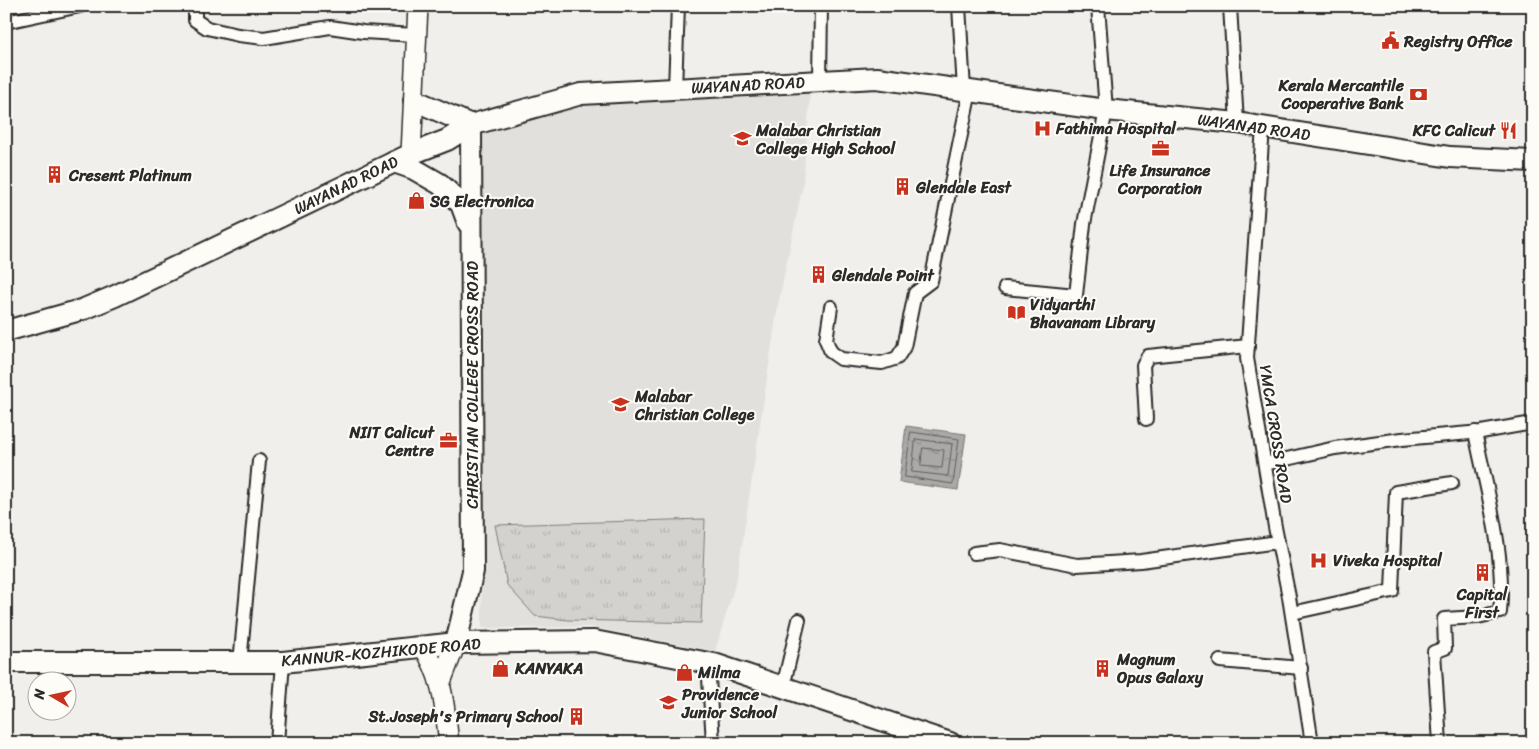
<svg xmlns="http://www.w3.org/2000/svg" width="1539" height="749" viewBox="0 0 1539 749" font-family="Sriracha,sans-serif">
<defs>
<pattern id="grass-tufts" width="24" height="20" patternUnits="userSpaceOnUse" patternTransform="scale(1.25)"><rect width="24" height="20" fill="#d3d2cf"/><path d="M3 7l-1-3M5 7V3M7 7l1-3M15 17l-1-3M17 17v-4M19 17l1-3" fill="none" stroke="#b5b4b2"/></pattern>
<pattern id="water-ripples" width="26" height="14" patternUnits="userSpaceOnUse" patternTransform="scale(1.25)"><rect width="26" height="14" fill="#aaa9a7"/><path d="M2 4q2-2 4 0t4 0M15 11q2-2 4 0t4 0" fill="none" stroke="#8b8a88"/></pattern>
</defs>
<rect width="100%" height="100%" fill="#f0efeb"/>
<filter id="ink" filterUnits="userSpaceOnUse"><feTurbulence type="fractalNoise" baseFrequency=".02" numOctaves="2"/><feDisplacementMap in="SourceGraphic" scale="10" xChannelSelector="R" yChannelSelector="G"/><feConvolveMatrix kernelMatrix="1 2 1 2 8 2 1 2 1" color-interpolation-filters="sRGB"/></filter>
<g filter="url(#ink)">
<!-- built -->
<polygon fill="#e1e0dc" points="810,94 803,184 778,305 737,578 715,651 590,627 482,628 477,132 574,105"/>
<!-- grass -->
<polygon fill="url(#grass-tufts)" stroke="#7f7e7d" points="705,519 701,623 568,620 535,616 507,585 495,525"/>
<!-- water -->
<polygon fill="url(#water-ripples)" stroke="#777775" points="906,426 966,434 958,490 899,482"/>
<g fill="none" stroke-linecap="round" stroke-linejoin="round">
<!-- shore -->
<g stroke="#5e5d5d" stroke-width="1">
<polygon points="911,432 959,439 953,484 905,477"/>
<polygon points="916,439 952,444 948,476 912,472"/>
<polygon points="923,448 944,450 942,468 921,466"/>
</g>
<defs>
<g id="minor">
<polyline points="195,6 195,20 207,28 238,35 264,38 330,27 363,32 416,35"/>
<polyline points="959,6 964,90"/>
<polyline points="1230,6 1237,123"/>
<polyline points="6,22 80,6"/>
<polyline points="820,81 821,6"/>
<polyline points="675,89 678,6"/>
<polyline points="1263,127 1247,358 1275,527 1289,597 1312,743"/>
<polyline points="1005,288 1076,295 1084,224 1106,110 1098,6"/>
<polyline points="831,307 826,340 831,352 841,359 882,363 897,358 904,347 915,293 931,281 970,91"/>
<polyline points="1146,419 1143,365 1148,356 1248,346"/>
<polyline points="1265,464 1335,448 1402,439 1481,432 1533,423"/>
<polyline points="974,553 1000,550 1077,565 1141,561 1278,542"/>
<polyline points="1292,613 1392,591 1396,492 1452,483"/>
<polyline points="1220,661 1301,668"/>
<polyline points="708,662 713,743"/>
<polyline points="240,663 259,461"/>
<polyline points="783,687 799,620"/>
<polyline points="277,743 283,662"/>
<path d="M1440,743L1434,652L1445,648L1444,619L1478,617L1500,612C1506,555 1486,488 1475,432"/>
</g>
<g id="secondary">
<polyline points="411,154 418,6"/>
<path d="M423,646C444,680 444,704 449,743"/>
<polyline points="441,682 456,643"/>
</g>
<g id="primary">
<polyline points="414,100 471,125"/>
<polyline points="394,162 414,169 440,184 461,204 468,223"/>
<polyline points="6,331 84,309 115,296 411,154 447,140 471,125 581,94 877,78 1106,110 1237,123 1450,157 1533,161"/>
<polyline points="456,643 473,571 471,125"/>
<polyline points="6,662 283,662 456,643 594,641 714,664 950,743"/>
</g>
</defs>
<!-- minor casing -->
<use href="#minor" stroke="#2b2b2b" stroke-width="16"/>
<!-- secondary casing -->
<use href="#secondary" stroke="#2b2b2b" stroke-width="22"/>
<!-- primary casing -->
<use href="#primary" stroke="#2b2b2b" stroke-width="24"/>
<!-- minor -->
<use href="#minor" stroke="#fdfcf7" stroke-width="12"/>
<!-- secondary -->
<use href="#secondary" stroke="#fdfcf7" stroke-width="19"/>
<!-- primary -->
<use href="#primary" stroke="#fdfcf7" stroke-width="20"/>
</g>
</g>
<!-- icons -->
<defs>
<symbol id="civic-bare" viewBox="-9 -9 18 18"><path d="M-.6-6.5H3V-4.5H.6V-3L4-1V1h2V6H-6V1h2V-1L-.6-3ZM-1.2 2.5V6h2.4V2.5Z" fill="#c8321e" stroke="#fdfcf7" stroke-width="2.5" paint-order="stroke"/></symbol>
<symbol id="bank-bare" viewBox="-9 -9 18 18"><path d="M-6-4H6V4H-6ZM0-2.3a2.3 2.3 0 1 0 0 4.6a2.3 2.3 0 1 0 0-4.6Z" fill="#c8321e" stroke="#fdfcf7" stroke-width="2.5" paint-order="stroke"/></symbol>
<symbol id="hospital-bare" viewBox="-9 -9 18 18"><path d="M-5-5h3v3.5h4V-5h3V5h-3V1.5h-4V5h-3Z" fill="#c8321e" stroke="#fdfcf7" stroke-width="2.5" paint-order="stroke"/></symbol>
<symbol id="restaurant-bare" viewBox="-9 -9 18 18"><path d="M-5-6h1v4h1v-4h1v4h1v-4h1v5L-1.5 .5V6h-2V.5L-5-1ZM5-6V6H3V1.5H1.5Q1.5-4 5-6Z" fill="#c8321e" stroke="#fdfcf7" stroke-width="2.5" paint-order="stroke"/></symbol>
<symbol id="school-bare" viewBox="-9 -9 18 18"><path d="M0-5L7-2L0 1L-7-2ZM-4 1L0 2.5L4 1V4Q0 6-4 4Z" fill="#c8321e" stroke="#fdfcf7" stroke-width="2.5" paint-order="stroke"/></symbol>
<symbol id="office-bare" viewBox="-9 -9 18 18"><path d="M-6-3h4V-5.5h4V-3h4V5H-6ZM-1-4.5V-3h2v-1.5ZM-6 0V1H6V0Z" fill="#c8321e" stroke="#fdfcf7" stroke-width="2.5" paint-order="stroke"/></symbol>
<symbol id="building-bare" viewBox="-9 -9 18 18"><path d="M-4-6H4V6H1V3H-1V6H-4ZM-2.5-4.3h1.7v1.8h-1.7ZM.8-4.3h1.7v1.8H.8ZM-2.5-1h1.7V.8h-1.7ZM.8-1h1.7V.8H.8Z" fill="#c8321e" stroke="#fdfcf7" stroke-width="2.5" paint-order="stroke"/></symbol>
<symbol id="shop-bare" viewBox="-9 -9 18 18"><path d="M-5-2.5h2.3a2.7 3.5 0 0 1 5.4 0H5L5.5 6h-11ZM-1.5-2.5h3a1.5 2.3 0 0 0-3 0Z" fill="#c8321e" stroke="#fdfcf7" stroke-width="2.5" paint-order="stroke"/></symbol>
<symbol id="library-bare" viewBox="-9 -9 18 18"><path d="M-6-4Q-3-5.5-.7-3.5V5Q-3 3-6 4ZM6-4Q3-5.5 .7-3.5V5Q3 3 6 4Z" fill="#c8321e" stroke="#fdfcf7" stroke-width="2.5" paint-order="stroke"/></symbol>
<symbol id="university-bare" viewBox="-9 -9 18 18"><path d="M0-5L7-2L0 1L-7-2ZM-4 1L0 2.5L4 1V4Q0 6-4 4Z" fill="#c8321e" stroke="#fdfcf7" stroke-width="2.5" paint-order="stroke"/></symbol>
</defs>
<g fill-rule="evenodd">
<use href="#civic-bare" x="1378" y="28" width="25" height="25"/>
<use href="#bank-bare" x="1406" y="82" width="25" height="25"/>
<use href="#hospital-bare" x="1030" y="116" width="25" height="25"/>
<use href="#restaurant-bare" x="1496" y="118" width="25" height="25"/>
<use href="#school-bare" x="730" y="126" width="25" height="25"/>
<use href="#office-bare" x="1148" y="136" width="25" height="25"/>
<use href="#building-bare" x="42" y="162" width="25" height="25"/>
<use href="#building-bare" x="890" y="174" width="25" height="25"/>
<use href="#shop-bare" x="404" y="188" width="25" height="25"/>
<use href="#building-bare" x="806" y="262" width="25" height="25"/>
<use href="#library-bare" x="1004" y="300" width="25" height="25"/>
<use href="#university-bare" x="608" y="392" width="25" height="25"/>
<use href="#office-bare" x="436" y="428" width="25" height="25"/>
<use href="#hospital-bare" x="1306" y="548" width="25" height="25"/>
<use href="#building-bare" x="1470" y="560" width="25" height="25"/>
<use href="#shop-bare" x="488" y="656" width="25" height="25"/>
<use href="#building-bare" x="1090" y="656" width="25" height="25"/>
<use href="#shop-bare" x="672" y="660" width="25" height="25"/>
<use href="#school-bare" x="656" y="690" width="25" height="25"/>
<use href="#building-bare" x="564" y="704" width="25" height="25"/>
</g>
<g text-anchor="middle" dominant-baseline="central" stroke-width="4" stroke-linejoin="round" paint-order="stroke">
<!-- poi labels -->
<g font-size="16" font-weight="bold" fill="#2b2b2b" stroke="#fdfcf7" text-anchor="start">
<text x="1404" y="41">Registry Office</text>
<text x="1404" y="85" text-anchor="end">Kerala Mercantile<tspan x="1404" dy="18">Cooperative Bank</tspan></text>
<text x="1056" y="128">Fathima Hospital</text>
<text x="756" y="130">Malabar Christian<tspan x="756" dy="18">College High School</tspan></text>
<text x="1495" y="130" text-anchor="end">KFC Calicut</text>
<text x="1160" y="170" text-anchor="middle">Life Insurance<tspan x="1160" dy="18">Corporation</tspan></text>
<text x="69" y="175">Cresent Platinum</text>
<text x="916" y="187">Glendale East</text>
<text x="430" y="201">SG Electronica</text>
<text x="832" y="275">Glendale Point</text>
<text x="1030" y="304">Vidyarthi<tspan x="1030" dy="18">Bhavanam Library</tspan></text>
<text x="635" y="396">Malabar<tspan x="635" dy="18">Christian College</tspan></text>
<text x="434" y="432" text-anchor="end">NIIT Calicut<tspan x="434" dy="18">Centre</tspan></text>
<text x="1333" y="560">Viveka Hospital</text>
<text x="1482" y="594" text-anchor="middle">Capital<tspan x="1482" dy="18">First</tspan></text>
<text x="1117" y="659">Magnum<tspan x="1117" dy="18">Opus Galaxy</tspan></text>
<text x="515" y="668">KANYAKA</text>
<text x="698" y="672">Milma</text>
<text x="682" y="694">Providence<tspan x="682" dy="18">Junior School</tspan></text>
<text x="563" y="716" text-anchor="end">St.Joseph's Primary School</text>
</g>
<!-- street labels -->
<g font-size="16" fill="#2b2b2b" stroke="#fdfcf7">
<text transform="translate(748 85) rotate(-3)">WAYANAD ROAD</text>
<text transform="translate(1254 127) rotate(8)">WAYANAD ROAD</text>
<text transform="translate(346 185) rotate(-26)">WAYANAD ROAD</text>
<text transform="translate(472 385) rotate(-90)">CHRISTIAN COLLEGE CROSS ROAD</text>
<text transform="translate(1276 434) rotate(81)">YMCA CROSS ROAD</text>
<text transform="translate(381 652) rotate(-5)">KANNUR-KOZHIKODE ROAD</text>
</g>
</g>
<!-- margin -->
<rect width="1539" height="749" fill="none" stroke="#fdfcf7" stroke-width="25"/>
<rect x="12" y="12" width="1514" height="724" fill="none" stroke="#2b2b2b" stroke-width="2" filter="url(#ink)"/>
<!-- north arrow -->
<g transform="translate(52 696) rotate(279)"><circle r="24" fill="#fdfcf7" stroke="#a9a8a5"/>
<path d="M0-4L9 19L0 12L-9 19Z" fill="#c8321e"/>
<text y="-8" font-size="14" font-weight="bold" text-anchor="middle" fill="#2b2b2b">N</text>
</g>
</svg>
